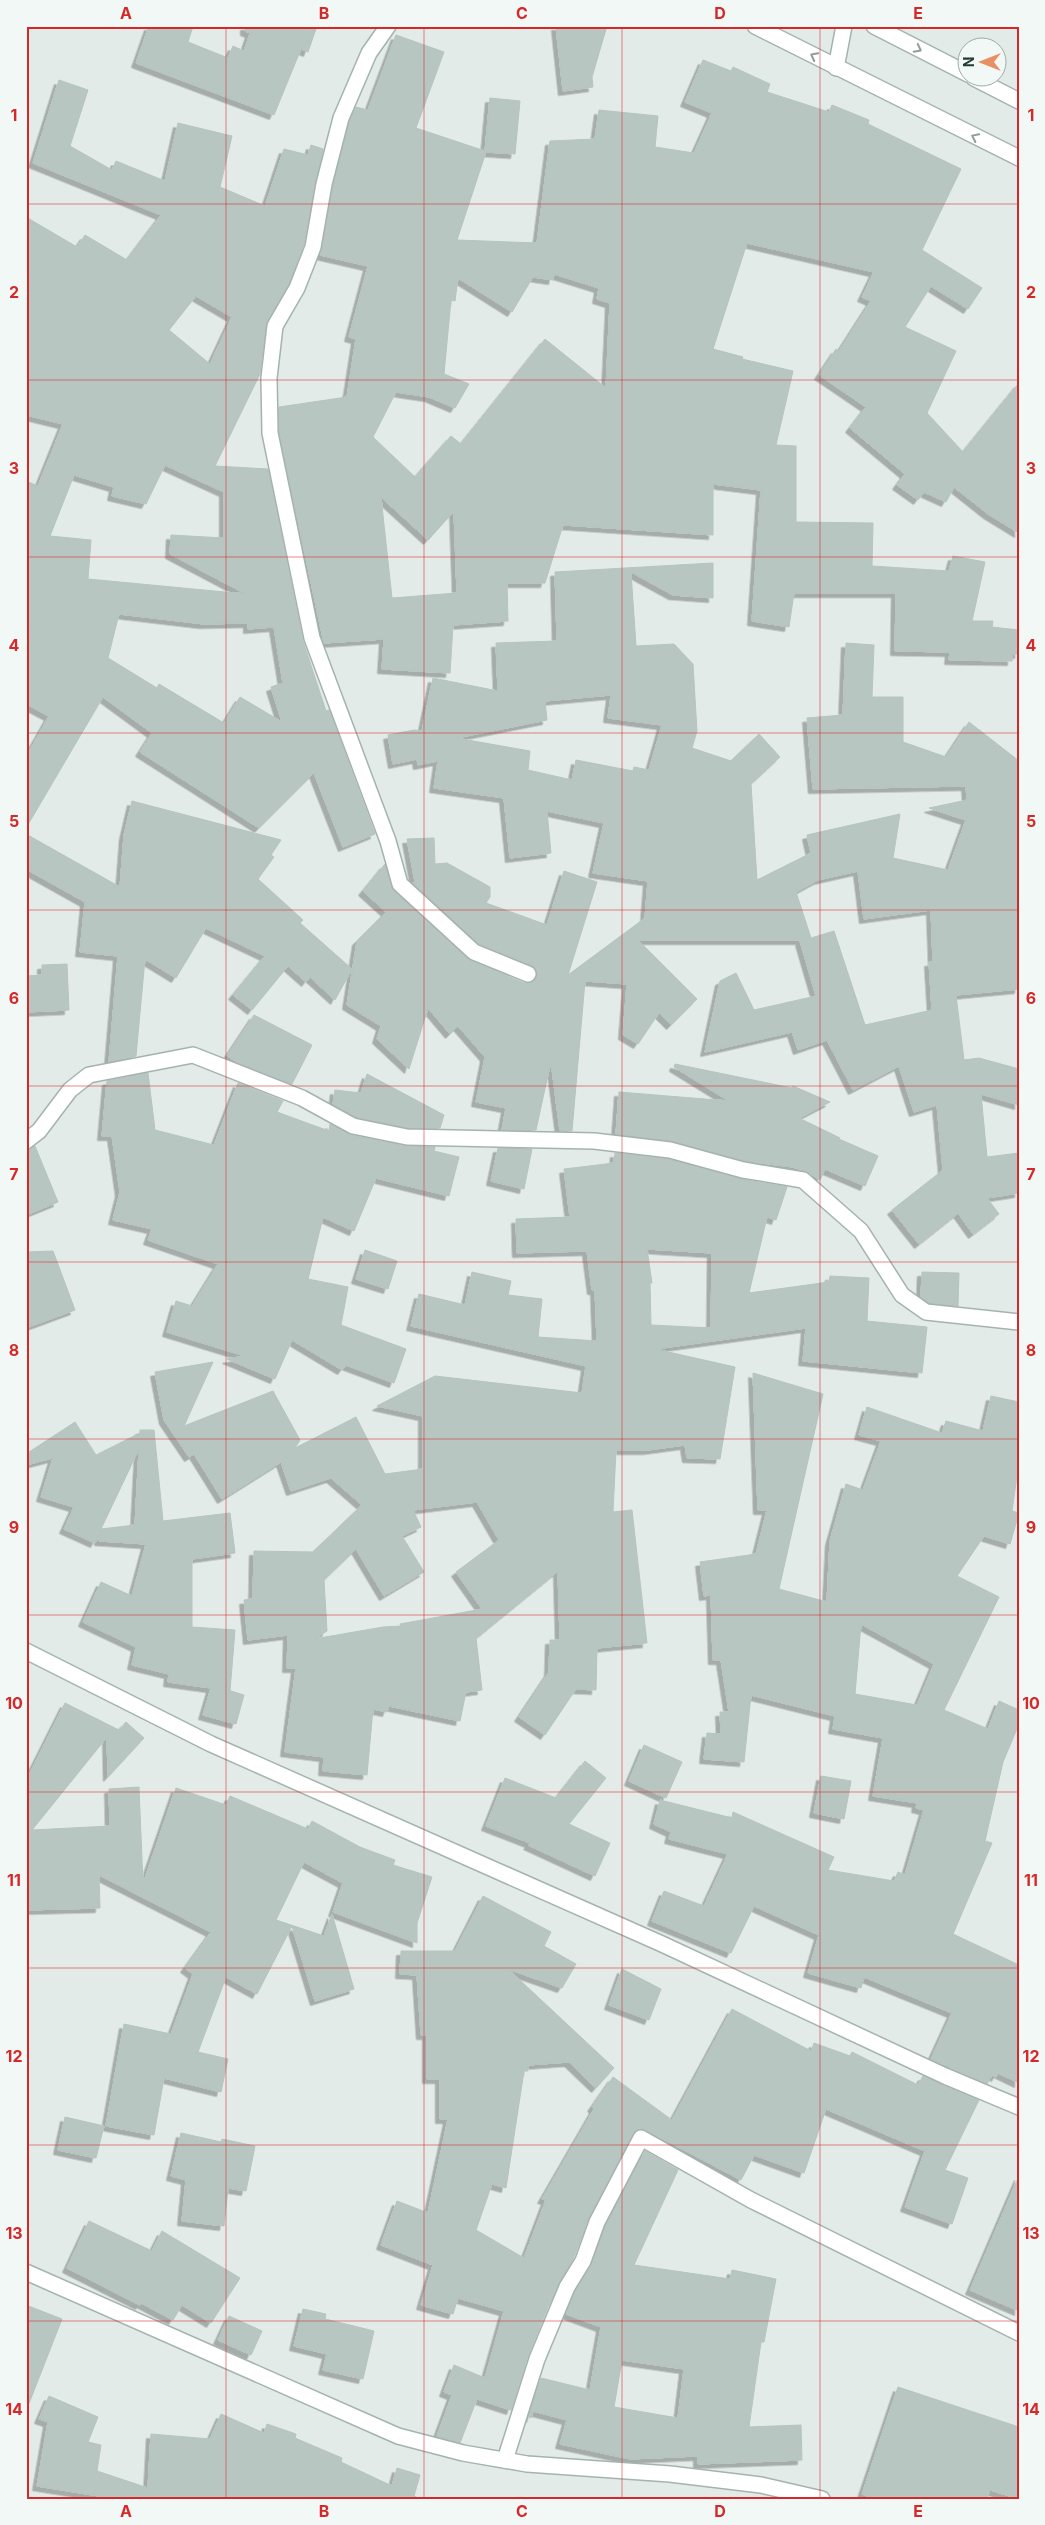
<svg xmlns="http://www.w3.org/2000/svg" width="1045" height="2525" viewBox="0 0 1045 2525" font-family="Inter,sans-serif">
<defs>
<filter id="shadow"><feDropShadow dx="-4.5" dy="4.5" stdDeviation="0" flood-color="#0004"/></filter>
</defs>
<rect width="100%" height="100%" fill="#e2ebe8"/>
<!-- building -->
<g fill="#b8c6c1" stroke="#b5c4bf" fill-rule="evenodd" filter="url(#shadow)">
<polygon points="149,26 193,26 188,42 228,58 233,46 244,51 250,33 245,31 245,26 317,26 308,52 301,49 274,115 136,63"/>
<polygon points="556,26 607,26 592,77 593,87 563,91"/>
<path d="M396,35L444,52L416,128L485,151L490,98L520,101L515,154L486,152L457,240L537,243L550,141L595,139L599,110L658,116L655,147L694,153L712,113L685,102L703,60L731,71L733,67L770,84L767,92L829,112L832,105L869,120L868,124L961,169L922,250L982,288L968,309L931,286L905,327L956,351L927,413L963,452L1019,383V533L988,514L954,487L946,502L924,492L918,500L897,485L905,474L850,428L866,407L819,375L836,349L839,351L871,301L862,297L874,272L747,243L713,349L743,357L742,359L793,371L776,445L796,446V522L873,523L872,566L949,571L953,556L985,562L972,621H993L992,627L1019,630V654H1012V661L949,660L950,652L895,651L896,593H794L789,627L752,621L761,490L713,484V535L563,525L545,583H507L508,621L453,625L450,673L382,669L384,639L324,643L279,432V407L347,397L356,339L349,337L368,266L320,255L333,186L350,121L356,107L368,110ZM554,274L599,288L597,299L610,303L606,388L545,339L461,444L451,436L415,477L373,437L396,392L429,397L455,408L469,384L444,374L451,300L455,301L458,278L512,312L533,277L553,280ZM381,497L428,540L454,511L457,593L392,598Z"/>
<path d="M59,80L88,90L70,146L112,170L116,161L165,181L178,123L232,136L220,187L265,206L284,149L308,155L311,145L323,149L304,244L289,284L266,325L260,374L215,466L268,469L303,641L326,711L329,710L375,834L343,847L314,773L259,828L140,752L152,733L103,697L26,828V757L49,716L26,704V481L38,486L63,424L26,415V217L77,247L85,235L127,260L161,215L33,163ZM196,296L232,317L210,364L169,330ZM165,465L224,492V538L171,535L170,554L246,594L88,579L91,540L50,536L74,475L114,487L112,496L146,504ZM119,614L204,624L248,623V629L274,627L283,683L271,687L282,722L240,697L224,723L159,684L157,688L108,658Z"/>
<path d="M713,563V598L673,595L631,572L636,646L674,644L693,664L697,731L692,748L731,761L759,734L780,757L751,784L757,880L811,853L807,835L900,814L893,858L948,870L966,820L929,808L967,800L966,786L813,789L807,718L843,715L846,643L874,645L872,697H903V742L946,757L969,722L1019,761V989L956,995L964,1060L979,1058L1019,1069V1105L981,1094L987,1157L1019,1153V1193L987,1198L999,1214L973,1234L958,1213L919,1244L892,1210L943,1170L937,1105L914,1112L899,1066L853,1090L827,1040L798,1050L792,1032L705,1052L720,981L736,973L754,1010L816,996L800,941L803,940H638L697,999L671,1025L659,1013L638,1044L623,1035L627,984L585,981L572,1131H560L551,1061L536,1130H502L506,1108L476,1102L485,1057L458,1026L450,1034L428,1008L409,1069L377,1039L381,1026L347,1005L357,941L386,912L363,891L385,864L394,891L468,959L524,983L533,982L537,977L536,969L532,965L479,944L412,883L415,882L407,839L434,838L435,864L447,863L490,887V897L486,903L547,925L564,871L597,882L568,975L645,918L648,881L593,873L604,823L547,811L551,853L510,858L504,798L434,788L438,761L418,765L417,759L393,764L388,735L414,730L422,731L433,678L498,691L496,643L557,641L555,572ZM611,695L608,718L662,725L649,770L634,767L633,771L576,760L572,780L528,770L530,751L456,738L547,720L545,701ZM858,871L864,919L931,910L933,962H929L932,1010L865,1025L834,931L811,938L796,892L818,880Z"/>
<polygon points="132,801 281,840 271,855 274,857 258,879 303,920 300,923 352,969 335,1000 310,977 306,982 288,966 252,1010 233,995 265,956 206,928 176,978 145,959 136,1056 109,1062 118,956 80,952 85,902 26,869 26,834 120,887 124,835"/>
<polygon points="67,964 69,1010 26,1012 26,976 42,975 42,965"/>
<polygon points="254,1015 312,1045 292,1084 237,1062 227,1056"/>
<polygon points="675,1064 792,1088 793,1086 830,1102 799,1118 840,1138 839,1139 878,1156 865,1186 825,1169 820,1180 809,1173 793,1167 745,1161 671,1141 616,1134 619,1092 729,1101 674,1067"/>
<polygon points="148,1073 155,1130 214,1145 238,1083 283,1101 277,1112 329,1131 330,1124 351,1135 405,1146 435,1147 434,1151 459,1157 449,1196 376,1178 354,1231 323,1217 308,1279 348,1287 341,1325 406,1349 394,1383 346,1365 342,1370 292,1340 275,1379 227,1359 245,1356 167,1332 176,1301 192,1306 218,1264 148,1240 152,1229 113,1220 120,1192 112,1136 102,1136 107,1081"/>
<polygon points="367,1074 444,1115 440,1128 408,1128 356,1117 333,1104 335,1090 361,1093"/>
<polygon points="35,1146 58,1202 26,1215 26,1150"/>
<polygon points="498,1148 532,1149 524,1189 491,1181"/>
<path d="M615,1153L668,1159L741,1179L787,1187L776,1220L767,1217L749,1293L829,1282L830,1276L869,1278L867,1321L927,1327L922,1373L803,1361L806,1328L655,1349L735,1367L720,1459L687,1458L685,1445L648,1450H616L613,1512L632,1510L647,1643L597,1648L596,1690L576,1689L545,1735L519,1717L549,1672L550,1640H560L558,1571L476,1638L482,1690L466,1692L460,1721L389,1706L387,1712L373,1709L367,1775L323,1771L324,1757L285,1752L296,1668H287L288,1635L248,1640L244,1600L253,1599L254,1551L313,1552L362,1505L331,1478L291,1491L281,1462L222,1499L194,1454L189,1457L164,1420L155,1372L213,1362L184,1426L273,1391L300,1440L295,1448L356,1417L385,1474L423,1469V1416L377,1406L435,1376L582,1393L586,1366L411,1326L419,1294L465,1305L472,1272L511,1281L508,1295L542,1299L538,1337L597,1341L595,1290H592L587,1251L517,1253L516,1219L570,1217L564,1169L614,1163ZM647,1249L712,1253L711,1328L651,1325L650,1283H652ZM477,1502L499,1540L456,1572L482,1609L400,1624L401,1626L383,1627L314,1639L327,1631L324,1580L356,1549L384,1596L424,1572L402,1536L421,1527L413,1510Z"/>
<polygon points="365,1250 397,1261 388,1289 356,1279"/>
<polygon points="53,1251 75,1310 26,1328 26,1252"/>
<polygon points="922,1272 959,1273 958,1306 929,1303 921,1297"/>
<path d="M753,1373L823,1394L779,1589L827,1602L830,1541L846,1484L863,1490L881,1441L859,1435L867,1407L942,1433L946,1421L983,1431L991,1396L1019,1402V1462L1012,1511L1019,1513L1010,1544L984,1536L957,1576L999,1597L944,1710L988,1729L999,1701L1019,1710V1724L1003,1762L985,1841L992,1843L953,1934L1019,1965V2083L998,2073L996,2077L992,2075L987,2084L931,2059L952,2013L864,1977L861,1988L808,1973L819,1935L754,1906L731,1953L652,1921L664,1891L704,1906L728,1854L669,1839L671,1832L654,1824L660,1800L732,1818L733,1812L834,1857L828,1870L894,1881L898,1872L905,1875L924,1810L916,1808L917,1803L873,1796L883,1738L833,1729L835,1716L751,1695L744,1762L704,1759L707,1733L721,1734L720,1712H729L721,1660H713L711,1595L704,1596L700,1562L756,1554L767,1510H758ZM861,1624L934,1664L917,1705L855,1694Z"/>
<path d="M75,1422L96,1455L140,1433V1430H154L163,1521L230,1513L235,1553L192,1559V1627L235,1630L230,1691L228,1690L244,1695L236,1724L203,1715L211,1688L168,1682L169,1674L132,1665L136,1647L83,1622L101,1582L132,1596L146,1544L99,1541V1535L95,1543L64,1529L74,1507L41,1497L53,1458L26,1465V1454ZM139,1449L135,1525L101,1529Z"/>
<polygon points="65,1703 119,1730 126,1722 144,1738 108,1777 107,1737 32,1830 110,1826 109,1789 139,1787 143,1884 176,1788 226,1805 230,1796 308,1829 312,1821 360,1847 395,1860 393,1865 432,1877 417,1923 417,1943 333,1912 343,1883 304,1862 276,1920 324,1936 332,1914 354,1989 315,2001 292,1926 257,1994 226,1977 198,2052 228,2059 221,2092 164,2078 154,2135 106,2126 124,2024 171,2034 193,1974 185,1968 211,1932 99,1875 100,1908 26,1910 26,1781"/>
<polygon points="644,1745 682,1762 666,1798 629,1781"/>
<polygon points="585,1761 606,1778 569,1824 610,1843 595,1876 528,1845 530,1843 486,1826 505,1778 556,1798"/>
<polygon points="821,1776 851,1781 844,1819 814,1813"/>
<polygon points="483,1896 551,1932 544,1946 576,1964 562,1988 508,1969 614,2068 596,2088 569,2062 528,2065 528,2071 524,2071 506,2188 492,2184 476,2230 524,2258 546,2200 542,2199 594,2109 592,2107 613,2077 672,2120 732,2009 811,2051 814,2043 850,2056 852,2052 918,2085 923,2076 979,2100 945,2170 968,2178 952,2224 905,2207 925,2151 826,2109 804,2173 754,2155 741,2180 646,2130 637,2130 589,2218 574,2257 548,2307 528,2356 511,2410 477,2399 460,2443 437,2436 452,2395 444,2392 454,2365 485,2378 504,2311 458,2298 453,2314 421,2305 433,2265 381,2245 397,2201 428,2213 448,2119 440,2119 440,2079 427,2079 427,2035 421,2035 417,1975 400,1974 401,1951 455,1951"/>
<polygon points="622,1969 661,1989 649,2020 609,2005"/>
<polygon points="65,2117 104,2126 96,2158 58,2150"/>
<polygon points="181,2133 221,2142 222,2139 255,2146 246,2191 228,2188 224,2226 182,2221 186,2180 171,2176"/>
<path d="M645,2151L678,2170L634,2265L730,2279L732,2270L776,2279L764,2342H761L749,2427L801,2425L802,2460L698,2464V2456L630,2459L560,2444L567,2420L533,2411L531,2418L529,2417L541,2378L590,2390L601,2327L566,2314L575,2291L592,2264L606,2226ZM622,2360L684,2369L678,2418L614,2407Z"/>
<polygon points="1019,2176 1019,2311 970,2290"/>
<polygon points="89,2221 152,2251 162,2231 240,2278 211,2323 182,2305 173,2320 141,2303 140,2305 67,2268"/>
<polygon points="26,2305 62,2319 28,2406 26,2405"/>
<polygon points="303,2309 326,2314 325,2319 374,2331 363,2379 323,2370 327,2354 294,2346"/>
<polygon points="229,2316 262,2331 251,2355 218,2340"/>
<polygon points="898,2387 1019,2427 1019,2499 990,2490 987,2499 876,2499 862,2494"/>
<polygon points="49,2396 98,2417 88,2442 101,2445 97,2471 148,2488 151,2434 210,2439 221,2414 264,2433 267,2424 296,2434 295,2438 342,2458 341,2462 392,2486 397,2468 420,2475 414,2496 420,2499 117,2499 37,2486 48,2422 39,2419"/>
</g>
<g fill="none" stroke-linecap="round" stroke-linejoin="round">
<defs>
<g id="minor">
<polyline points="388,26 369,53 341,118 324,184 313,247 297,288 275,326 269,378 270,433 312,638 388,841 400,884 474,952 528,974"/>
<polyline points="755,26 1019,158"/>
<polyline points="874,26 968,74"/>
<polyline points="836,68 844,26"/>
<polyline points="974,78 1019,101"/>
<polyline points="26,1141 39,1131 70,1090 89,1075 193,1055 302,1098 353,1126 407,1137 594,1141 670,1150 743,1170 803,1180 861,1231 902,1295 926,1312 1019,1322"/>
<polyline points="26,1651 211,1744 662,1944 945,2076 1019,2107"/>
<polyline points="26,2272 398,2436 463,2453 527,2464 670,2474 761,2485 822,2499"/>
<polyline points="505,2460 537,2359 567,2287 583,2261 597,2222 641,2138 751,2200 1019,2333"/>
</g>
</defs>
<!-- minor casing -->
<use href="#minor" stroke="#a5b3af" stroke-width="18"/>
<!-- minor -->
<use href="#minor" stroke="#fff" stroke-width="15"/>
</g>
<!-- one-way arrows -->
<defs><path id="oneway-chevron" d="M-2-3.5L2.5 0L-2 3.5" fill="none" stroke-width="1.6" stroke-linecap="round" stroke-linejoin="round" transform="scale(1.25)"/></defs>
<g stroke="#919d9b">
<use href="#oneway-chevron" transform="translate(918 49) rotate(27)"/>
<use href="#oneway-chevron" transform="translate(814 56) rotate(-153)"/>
<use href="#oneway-chevron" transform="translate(975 137) rotate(-154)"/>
</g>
<!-- grid -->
<path fill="none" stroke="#d62828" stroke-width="1" stroke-opacity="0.55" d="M226,26V2499M424,26V2499M622,26V2499M820,26V2499M26,204H1019M26,380H1019M26,557H1019M26,733H1019M26,910H1019M26,1086H1019M26,1262H1019M26,1439H1019M26,1615H1019M26,1792H1019M26,1968H1019M26,2145H1019M26,2321H1019"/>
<!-- border -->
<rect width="1045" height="2525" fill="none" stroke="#f2f8f6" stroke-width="55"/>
<!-- north arrow -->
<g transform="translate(982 62) rotate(270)"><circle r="24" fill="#f2f8f6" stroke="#9facaa"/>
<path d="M0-4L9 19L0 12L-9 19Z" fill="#e89063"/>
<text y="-8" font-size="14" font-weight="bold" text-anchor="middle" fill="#233b37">N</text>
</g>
<rect x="28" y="28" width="990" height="2470" fill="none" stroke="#d62828" stroke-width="2"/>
<g font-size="16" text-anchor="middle" font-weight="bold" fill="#d62828">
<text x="126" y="19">A</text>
<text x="324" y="19">B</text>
<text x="522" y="19">C</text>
<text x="720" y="19">D</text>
<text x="918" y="19">E</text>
<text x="14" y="121">1</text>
<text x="1031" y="121">1</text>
<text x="14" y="298">2</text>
<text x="1031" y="298">2</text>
<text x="14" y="474">3</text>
<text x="1031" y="474">3</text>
<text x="14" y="651">4</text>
<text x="1031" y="651">4</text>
<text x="14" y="827">5</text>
<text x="1031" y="827">5</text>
<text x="14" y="1004">6</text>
<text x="1031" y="1004">6</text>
<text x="14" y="1180">7</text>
<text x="1031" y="1180">7</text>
<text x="14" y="1356">8</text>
<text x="1031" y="1356">8</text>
<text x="14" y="1533">9</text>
<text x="1031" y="1533">9</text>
<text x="14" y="1709">10</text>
<text x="1031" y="1709">10</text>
<text x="14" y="1886">11</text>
<text x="1031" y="1886">11</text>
<text x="14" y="2062">12</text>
<text x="1031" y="2062">12</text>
<text x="14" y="2239">13</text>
<text x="1031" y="2239">13</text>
<text x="14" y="2415">14</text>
<text x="1031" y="2415">14</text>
<text x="126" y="2517">A</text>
<text x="324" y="2517">B</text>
<text x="522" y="2517">C</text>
<text x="720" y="2517">D</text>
<text x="918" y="2517">E</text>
</g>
</svg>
